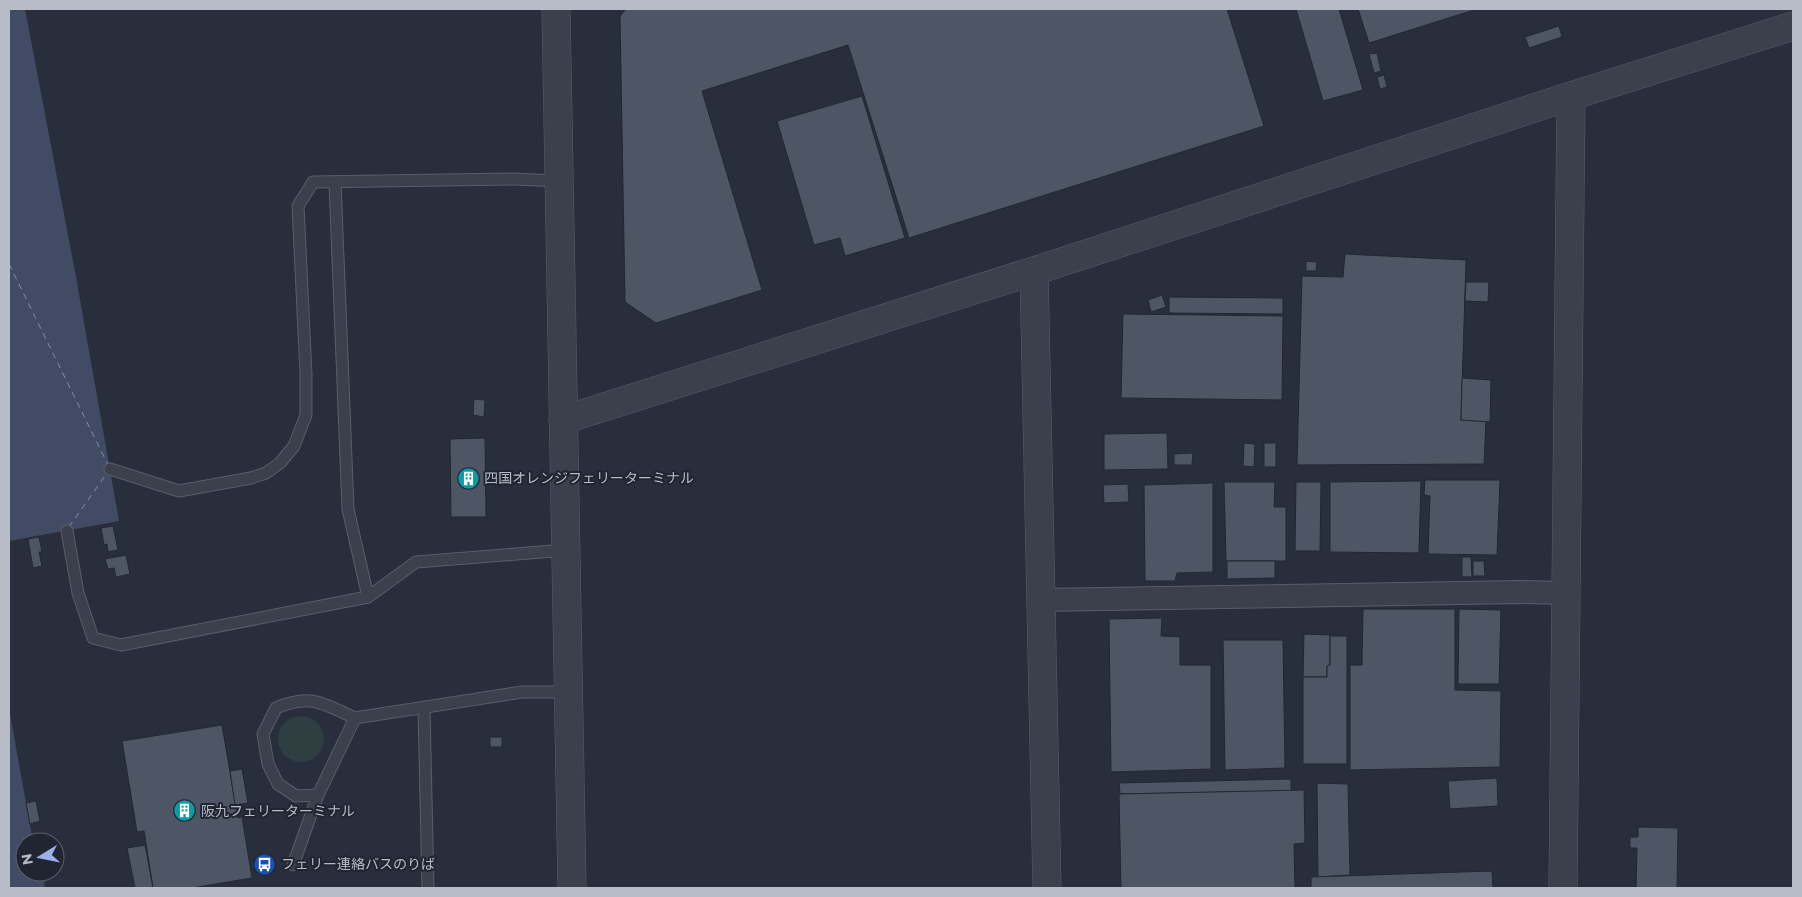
<svg xmlns="http://www.w3.org/2000/svg" width="1802" height="897" viewBox="0 0 1802 897" font-family="Montserrat,'Noto Sans JP',sans-serif">
<rect width="100%" height="100%" fill="#282e3c"/>
<!-- green -->
<circle fill="#2e3e41" cx="301" cy="739" r="23"/>
<!-- water -->
<g fill="#414c64">
<polygon points="9,9 25,9 76,277 119,521 9,541"/>
<polygon points="9,708 33,842 25,842 25,872 42,872 45,888 9,888"/>
</g>
<g fill="none" stroke-linecap="round" stroke-linejoin="round">
<!-- ferry -->
<g stroke="#838faa" stroke-width="1" stroke-dasharray="6 5" stroke-linecap="butt">
<polyline points="9,264 108,465"/>
<polyline points="69,527 107,473"/>
</g>
</g>
<!-- building -->
<g fill="#4e5564" stroke="#222733">
<polygon points="626,9 1227,9 1264,126 909,238 848,45 702,91 762,290 656,323 625,302 620,16"/>
<polygon points="1296,9 1339,9 1363,90 1323,101"/>
<polygon points="1358,9 1477,9 1369,43"/>
<polygon points="1559,26 1562,37 1529,48 1525,37"/>
<polygon points="1377,53 1381,71 1374,73 1369,54"/>
<polygon points="1384,75 1387,87 1380,89 1377,77"/>
<polygon points="862,96 905,238 845,256 840,238 814,245 777,121"/>
<polygon points="1345,254 1466,260 1461,420 1486,421 1484,464 1297,465 1302,276 1343,277"/>
<polygon points="1306,261 1317,262 1316,271 1306,271"/>
<polygon points="1466,282 1489,282 1488,302 1465,301"/>
<polygon points="1162,295 1166,307 1151,312 1148,300"/>
<polygon points="1169,297 1283,298 1283,314 1169,313"/>
<polygon points="1123,314 1283,316 1282,400 1121,398"/>
<polygon points="1462,378 1491,380 1490,422 1461,420"/>
<polygon points="474,399 485,400 484,417 473,415"/>
<polygon points="1167,433 1168,469 1104,470 1104,434"/>
<polygon points="485,438 486,517 451,517 450,439"/>
<polygon points="1244,443 1255,444 1254,467 1243,466"/>
<rect x="1264" y="443" width="12" height="24"/>
<polygon points="1193,453 1192,465 1174,465 1174,454"/>
<polygon points="1425,480 1500,480 1497,555 1428,554 1430,496 1424,495"/>
<polygon points="1421,481 1419,553 1330,552 1330,482"/>
<polygon points="1224,482 1275,482 1274,507 1286,507 1286,561 1226,561"/>
<polygon points="1296,482 1321,482 1320,551 1295,551"/>
<polygon points="1213,483 1213,572 1177,573 1175,581 1145,581 1144,485"/>
<polygon points="1128,484 1129,502 1104,503 1103,485"/>
<polygon points="113,526 118,550 108,552 107,544 104,545 101,528"/>
<polygon points="39,537 42,552 39,552 42,566 33,568 28,539"/>
<polygon points="126,555 130,574 116,577 114,568 108,569 105,559"/>
<polygon points="1462,557 1471,557 1472,577 1462,577"/>
<polygon points="1227,561 1275,561 1275,578 1227,579"/>
<polygon points="1473,561 1484,561 1485,576 1473,576"/>
<polygon points="1363,609 1455,609 1455,690 1501,691 1500,767 1350,770 1350,665 1362,665"/>
<polygon points="1459,609 1501,610 1499,684 1458,684"/>
<polygon points="1162,618 1161,636 1180,637 1180,665 1211,665 1211,769 1111,772 1109,619"/>
<polygon points="1304,634 1330,635 1330,665 1327,666 1327,677 1303,677"/>
<polygon points="1330,636 1347,636 1347,764 1303,764 1303,677 1327,677 1327,666 1330,665"/>
<polygon points="1223,640 1283,640 1285,768 1225,770"/>
<polygon points="222,725 238,818 242,817 252,878 192,888 153,888 144,831 137,832 122,741"/>
<rect x="490" y="737" width="12" height="10"/>
<polygon points="242,769 248,803 235,805 230,771"/>
<polygon points="1497,778 1498,806 1450,809 1448,781"/>
<polygon points="1291,779 1291,791 1120,794 1119,783"/>
<polygon points="1317,783 1348,784 1350,875 1318,877"/>
<polygon points="1304,790 1305,843 1294,844 1295,888 1121,888 1119,794"/>
<polygon points="36,801 40,821 30,824 26,803"/>
<polygon points="1638,827 1678,828 1677,888 1636,888 1637,848 1630,848 1630,837 1638,837"/>
<polygon points="145,845 153,888 135,888 127,848"/>
<polygon points="1492,871 1493,888 1311,888 1311,877"/>
</g>
<g fill="none" stroke-linecap="round" stroke-linejoin="round">
<defs>
<g id="service">
<polyline points="335,182 348,509 368,597"/>
<polyline points="110,469 179,491 251,478 266,473 280,463 294,446 306,415 306,374 298,206 313,182 514,179 558,181"/>
<polyline points="67,531 78,593 93,638 121,645 368,597 416,562 566,550"/>
<polyline points="424,708 428,888"/>
<path d="M318,795L296,796L278,784L268,764L263,734L276,708C311,693 324,704 355,718"/>
<polyline points="293,865 318,795 355,718 522,692 568,692"/>
</g>
<polyline id="minor" points="1041,600 1519,592 1566,593"/>
<g id="tertiary">
<polyline points="556,9 572,888"/>
<polyline points="1034,271 1047,888"/>
<polyline points="563,420 1034,271 1571,96 1793,26"/>
<polyline points="1563,888 1571,96"/>
</g>
</defs>
<!-- service casing -->
<use href="#service" stroke="#595e6a" stroke-width="13"/>
<!-- minor casing -->
<use href="#minor" stroke="#595e6a" stroke-width="24"/>
<!-- tertiary casing -->
<use href="#tertiary" stroke="#595e6a" stroke-width="29"/>
<!-- path -->
<polyline stroke="#4c5a5e" stroke-width="3" stroke-dasharray="4 4" stroke-linecap="butt" points="144,888 138,857 147,856"/>
<!-- service -->
<use href="#service" stroke="#3b404c" stroke-width="11"/>
<!-- minor -->
<use href="#minor" stroke="#3b404c" stroke-width="22"/>
<!-- tertiary -->
<use href="#tertiary" stroke="#3b404c" stroke-width="28"/>
</g>
<!-- icons -->
<defs>
<symbol id="building-disc" viewBox="-11 -11 22 22"><circle r="9.5" fill="#0f9aa8" stroke="#202531"/><path d="M-4-6H4V6H1V3H-1V6H-4ZM-2.5-4.3h1.7v1.8h-1.7ZM.8-4.3h1.7v1.8H.8ZM-2.5-1h1.7V.8h-1.7ZM.8-1h1.7V.8H.8Z" fill="#fff"/></symbol>
<symbol id="bus-disc" viewBox="-11 -11 22 22"><circle r="9.5" fill="#1a4fb4" stroke="#202531"/><path d="M-5-6H5V4H4V6H2V4H-2V6H-4V4H-5ZM-3.5-4V0h7V-4ZM-3.5 1.2v1.5H-2V1.2ZM2 1.2v1.5H3.5V1.2Z" fill="#fff"/></symbol>
</defs>
<g fill-rule="evenodd">
<use href="#building-disc" x="456" y="466" width="25" height="25"/>
<use href="#building-disc" x="172" y="798" width="25" height="25"/>
<use href="#bus-disc" x="252" y="852" width="25" height="25"/>
</g>
<g text-anchor="middle" dominant-baseline="central" stroke-width="4" stroke-linejoin="round" paint-order="stroke">
<!-- poi labels -->
<g font-size="14" fill="#b7bcc7" stroke="#202531" text-anchor="start">
<text x="484" y="478">四国オレンジフェリーターミナル</text>
<text x="201" y="811">阪九フェリーターミナル</text>
<text x="281" y="864">フェリー連絡バスのりば</text>
</g>
</g>
<!-- border -->
<rect width="1802" height="897" fill="none" stroke="#b7bcc7" stroke-width="20"/>
<!-- north arrow -->
<g transform="translate(40 857) rotate(260)"><circle r="24" fill="#202531" stroke="#5c616d"/>
<path d="M0-4L9 19L0 12L-9 19Z" fill="#99b0eb"/>
<text y="-8" font-size="14" font-weight="bold" text-anchor="middle" fill="#b7bcc7">N</text>
</g>
</svg>
